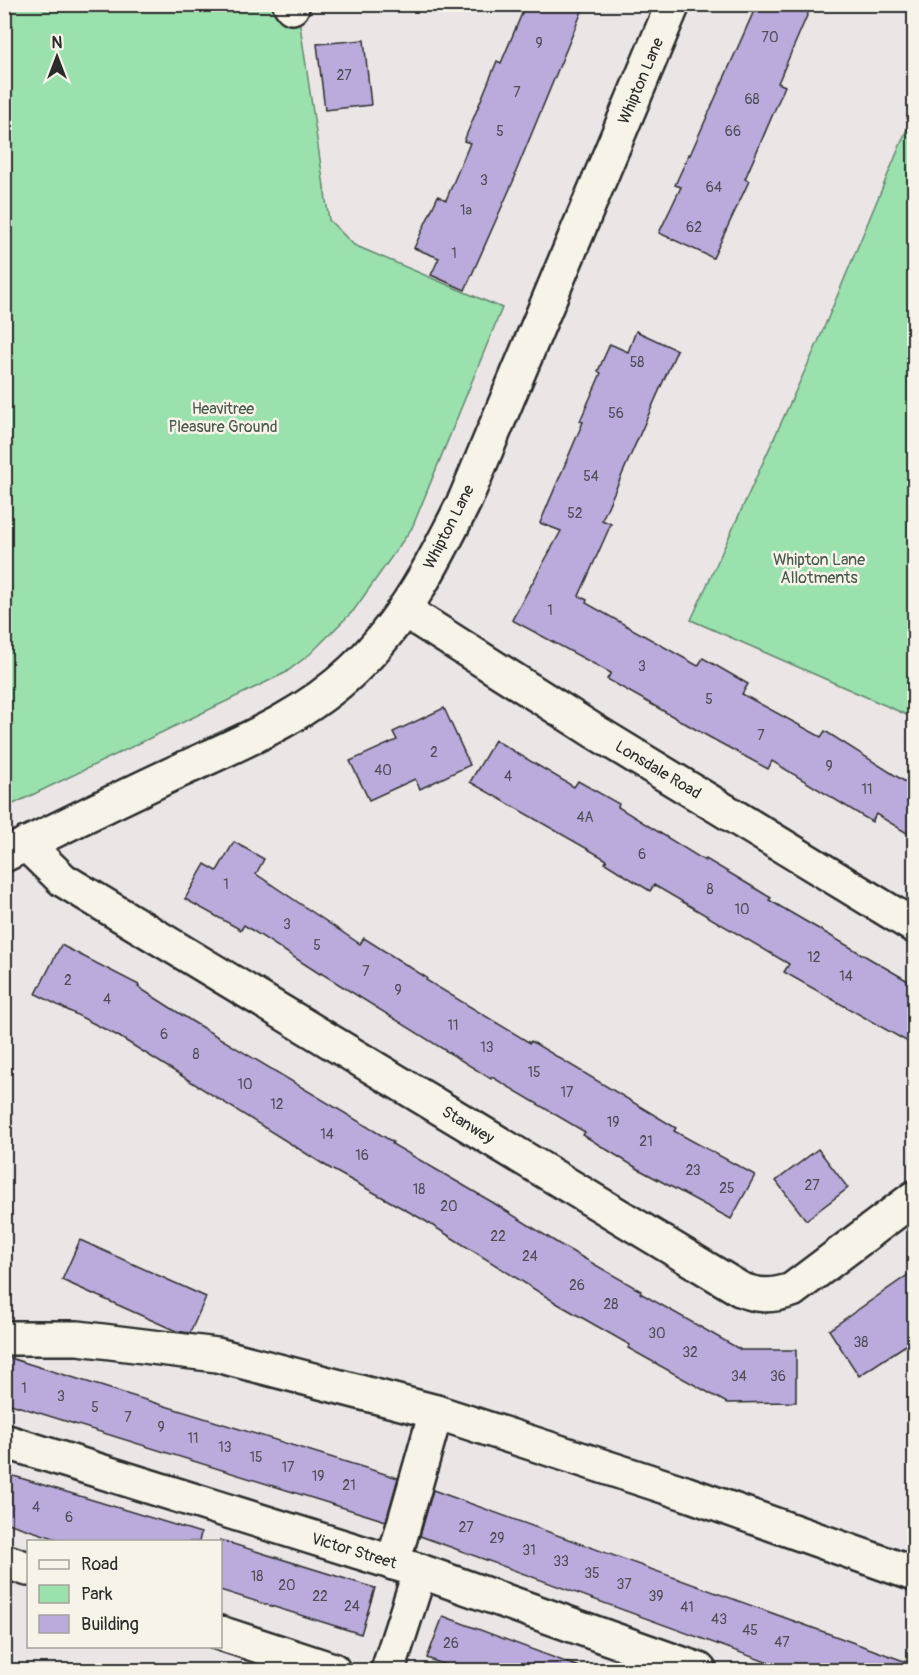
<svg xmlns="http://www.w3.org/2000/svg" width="919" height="1675" viewBox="0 0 919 1675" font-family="Pangolin,sans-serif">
<rect width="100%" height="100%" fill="#ebe5e6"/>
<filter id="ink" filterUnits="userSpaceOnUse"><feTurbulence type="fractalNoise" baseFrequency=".0167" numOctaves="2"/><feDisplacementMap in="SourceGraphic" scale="12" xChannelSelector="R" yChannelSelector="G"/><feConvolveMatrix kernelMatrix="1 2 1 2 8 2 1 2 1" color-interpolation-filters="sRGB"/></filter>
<g filter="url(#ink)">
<!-- green -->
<g fill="#9ae1ae" stroke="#62866c" stroke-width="1.5">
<polygon points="4,5 297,5 329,220 354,245 502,308 412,528 354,610 310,654 285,673 5,808"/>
<polygon points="914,112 914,718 691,620 818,342"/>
</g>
<!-- building -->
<g fill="#baabdc" stroke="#2b2b2b" stroke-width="1.5">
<polygon points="526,4 585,4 515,174 516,175 465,290 431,275 439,258 414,248 438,196 446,200 470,143 464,141 497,61 501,63"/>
<polygon points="757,4 812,4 778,83 785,86 745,179 749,181 713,258 659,233 681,187 675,185 689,154 690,155"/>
<polygon points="364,40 371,105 325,110 317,44"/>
<polygon points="636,331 677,350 602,520 611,524 579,596 587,600 586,603 698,666 703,658 748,684 742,694 821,737 825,731 915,788 915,838 876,814 872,822 772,761 768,769 711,738 607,679 611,673 512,620 561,531 540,523 583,422 580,421 601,373 598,371 610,344 628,352"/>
<polygon points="444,708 470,765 420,789 415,779 369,800 350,761 397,740 393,732"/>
<polygon points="495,740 574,787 578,781 619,804 618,807 705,861 706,859 738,878 771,898 769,900 915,985 915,1046 784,972 789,964 654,885 650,891 605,863 607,860 470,782"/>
<polygon points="234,842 264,859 256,874 360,944 364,938 427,978 426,980 530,1043 531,1041 676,1128 674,1131 755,1175 731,1219 640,1170 583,1135 585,1132 492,1077 491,1079 321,973 320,974 244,925 241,930 185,899 205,864 217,871"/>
<polygon points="61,945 139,985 138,987 193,1022 393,1142 392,1144 492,1202 559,1244 641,1291 640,1293 741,1350 796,1350 796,1402 727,1403 628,1348 630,1345 558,1304 422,1219 331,1169 118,1036 36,994"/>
<polygon points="818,1149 848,1188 806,1220 776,1181"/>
<polygon points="80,1240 206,1297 190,1333 176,1331 62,1280"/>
<polygon points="915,1270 915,1339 859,1376 829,1330"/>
<polygon points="10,1358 398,1478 386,1521 4,1402 4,1375"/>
<polygon points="4,1473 201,1533 199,1542 66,1542 4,1522"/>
<polygon points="433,1490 915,1665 915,1671 791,1671 420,1536"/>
<polygon points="220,1540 375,1588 361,1634 220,1590"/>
<polygon points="443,1616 579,1667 579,1671 461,1671 427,1658"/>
</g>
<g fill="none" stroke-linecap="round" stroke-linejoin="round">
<defs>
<g id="minor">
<polyline points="290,4 292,7"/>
<polyline points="404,610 594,731 914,926"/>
<path d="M26,844L63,880L740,1289C759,1297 773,1296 792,1290L914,1198"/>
<path d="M4,855C63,827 122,797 181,770C242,742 304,717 353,670C403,623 435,561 465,500L673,4"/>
<polyline points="4,1338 78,1338 217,1355 436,1412 685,1493 914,1574"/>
<polyline points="4,1441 420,1571 699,1670"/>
<polyline points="4,1561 28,1569"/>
<polyline points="393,1563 436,1412"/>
<polyline points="220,1633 333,1670"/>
<polyline points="388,1670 420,1571"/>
</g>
</defs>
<!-- minor casing -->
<use href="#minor" stroke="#2b2b2b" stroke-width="38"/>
<!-- minor -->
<use href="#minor" stroke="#f7f3e8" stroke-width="33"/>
</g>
</g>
<g text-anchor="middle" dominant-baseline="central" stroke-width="5" stroke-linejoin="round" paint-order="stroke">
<!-- number labels -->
<g font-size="14" fill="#4f4b57">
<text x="770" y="37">70</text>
<text x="539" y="43">9</text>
<text x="344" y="75">27</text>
<text x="517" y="92">7</text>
<text x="752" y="99">68</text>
<text x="500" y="131">5</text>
<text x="733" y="131">66</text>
<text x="484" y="180">3</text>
<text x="714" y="187">64</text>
<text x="466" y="210">1a</text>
<text x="694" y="227">62</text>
<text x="454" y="253">1</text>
<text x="637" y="362">58</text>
<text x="616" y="413">56</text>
<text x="591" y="476">54</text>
<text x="575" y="513">52</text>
<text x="550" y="610">1</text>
<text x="642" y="666">3</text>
<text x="709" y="699">5</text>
<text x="761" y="735">7</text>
<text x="434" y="752">2</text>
<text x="829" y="766">9</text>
<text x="383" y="770">40</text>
<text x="508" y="776">4</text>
<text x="867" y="789">11</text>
<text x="585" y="817">4A</text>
<text x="642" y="854">6</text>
<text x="226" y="884">1</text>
<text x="710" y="889">8</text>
<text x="742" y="909">10</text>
<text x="287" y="924">3</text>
<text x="317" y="945">5</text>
<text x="814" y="957">12</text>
<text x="366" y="971">7</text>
<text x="846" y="976">14</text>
<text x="68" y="980">2</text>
<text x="398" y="990">9</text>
<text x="107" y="999">4</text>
<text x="453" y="1025">11</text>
<text x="164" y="1034">6</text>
<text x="487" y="1047">13</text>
<text x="196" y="1054">8</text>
<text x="534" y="1072">15</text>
<text x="245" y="1084">10</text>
<text x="567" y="1092">17</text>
<text x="277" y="1104">12</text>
<text x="613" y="1122">19</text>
<text x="327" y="1134">14</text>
<text x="646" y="1141">21</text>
<text x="362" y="1155">16</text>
<text x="693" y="1170">23</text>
<text x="812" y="1185">27</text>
<text x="727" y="1188">25</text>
<text x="419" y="1189">18</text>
<text x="449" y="1206">20</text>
<text x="498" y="1236">22</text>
<text x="530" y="1256">24</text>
<text x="577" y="1285">26</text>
<text x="611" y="1304">28</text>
<text x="657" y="1333">30</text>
<text x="861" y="1342">38</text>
<text x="690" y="1352">32</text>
<text x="739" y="1376">34</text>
<text x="778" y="1376">36</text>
<text x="24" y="1388">1</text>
<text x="61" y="1396">3</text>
<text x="95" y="1407">5</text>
<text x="128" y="1417">7</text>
<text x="161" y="1427">9</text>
<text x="193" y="1438">11</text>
<text x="225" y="1447">13</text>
<text x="256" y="1457">15</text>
<text x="288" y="1467">17</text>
<text x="318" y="1476">19</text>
<text x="349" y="1485">21</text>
<text x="36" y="1507">4</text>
<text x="69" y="1517">6</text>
<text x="466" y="1527">27</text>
<text x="497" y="1538">29</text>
<text x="529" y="1550">31</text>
<text x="561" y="1561">33</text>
<text x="592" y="1573">35</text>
<text x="257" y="1576">18</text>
<text x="624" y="1584">37</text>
<text x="287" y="1585">20</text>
<text x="320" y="1596">22</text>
<text x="656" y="1596">39</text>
<text x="352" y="1606">24</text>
<text x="687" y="1607">41</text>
<text x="719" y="1619">43</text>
<text x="750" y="1630">45</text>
<text x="782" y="1642">47</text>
<text x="451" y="1643">26</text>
</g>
<!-- street labels -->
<g font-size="16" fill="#2b2b2b" stroke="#f7f3e8">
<text transform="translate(641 81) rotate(-67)">Whipton Lane</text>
<text transform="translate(449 527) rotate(-63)">Whipton Lane</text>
<text transform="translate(658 770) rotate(31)">Lonsdale Road</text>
<text transform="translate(468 1125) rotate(31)">Stanwey</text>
<text transform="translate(354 1551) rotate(17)">Victor Street</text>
</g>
<!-- park labels -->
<g font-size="16" fill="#47584c" stroke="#f7f3e8">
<text x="223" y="409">Heavitree<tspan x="223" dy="18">Pleasure Ground</tspan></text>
<text x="819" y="560">Whipton Lane<tspan x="819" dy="18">Allotments</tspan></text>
</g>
</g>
<!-- margin -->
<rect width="919" height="1675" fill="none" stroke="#f7f3e8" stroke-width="24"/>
<rect x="12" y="12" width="895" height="1651" fill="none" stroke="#2b2b2b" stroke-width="2" filter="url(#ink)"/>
<!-- legend -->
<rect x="27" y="1540" width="195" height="108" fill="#f7f3e8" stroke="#a5a39c" stroke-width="1.5"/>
<rect x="39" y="1560" width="30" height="9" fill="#f7f3e8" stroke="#a5a39c" stroke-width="1.5"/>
<text x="81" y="1570" font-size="18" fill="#2b2b2b">Road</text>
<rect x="39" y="1585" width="30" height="18" fill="#9ae1ae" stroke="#a5a39c" stroke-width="1.5"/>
<text x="81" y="1600" font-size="18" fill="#2b2b2b">Park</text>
<rect x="39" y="1615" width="30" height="18" fill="#baabdc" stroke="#a5a39c" stroke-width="1.5"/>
<text x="81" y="1630" font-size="18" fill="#2b2b2b">Building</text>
<!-- north arrow -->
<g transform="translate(57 57)" stroke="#f7f3e8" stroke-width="4.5" paint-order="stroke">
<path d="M0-4.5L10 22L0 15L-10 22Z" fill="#2b2b2b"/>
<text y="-9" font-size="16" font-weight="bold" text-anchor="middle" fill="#2b2b2b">N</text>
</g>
</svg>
